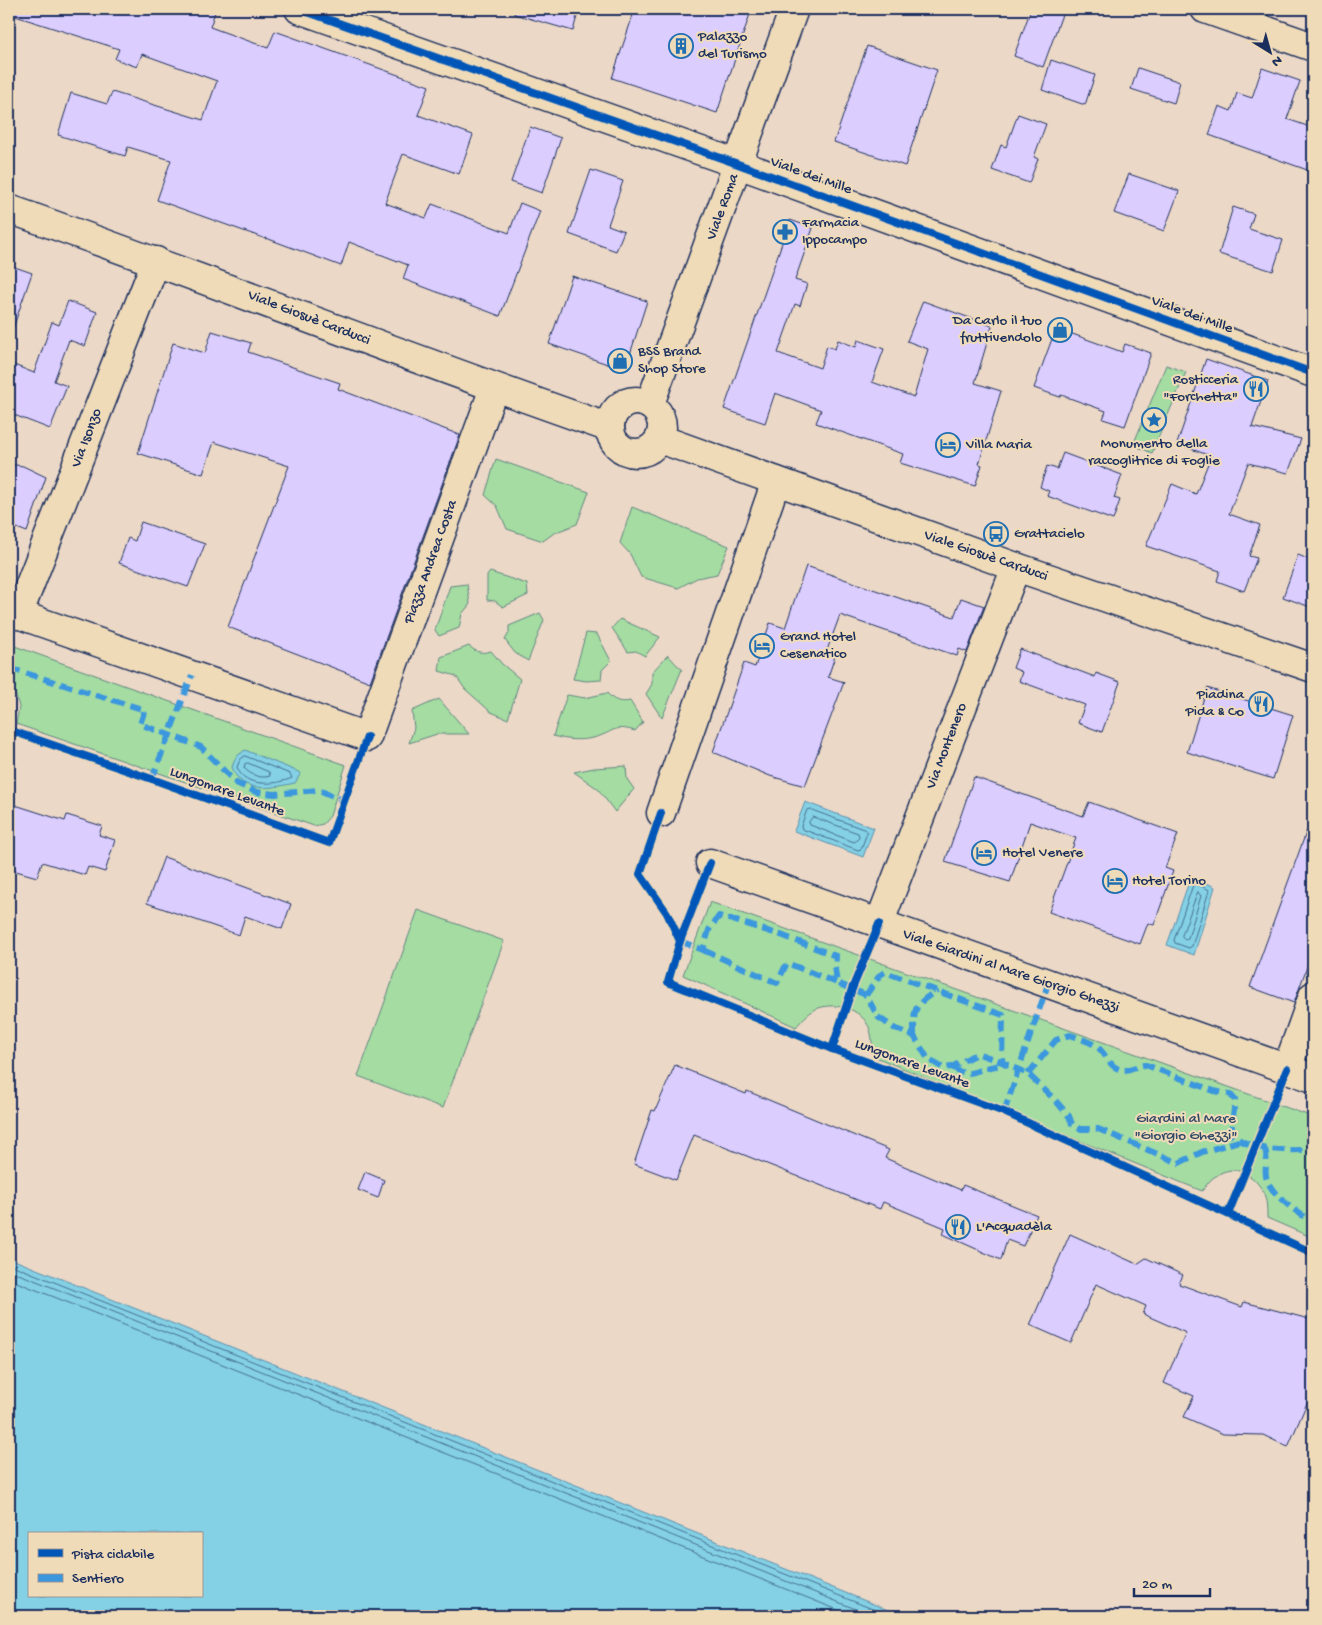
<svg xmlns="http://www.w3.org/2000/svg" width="1322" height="1625" viewBox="0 0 1322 1625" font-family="'Gochi Hand',sans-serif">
<rect width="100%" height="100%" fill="#ecd8c7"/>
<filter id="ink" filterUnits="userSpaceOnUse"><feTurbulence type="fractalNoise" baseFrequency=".02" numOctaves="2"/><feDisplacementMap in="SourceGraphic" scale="10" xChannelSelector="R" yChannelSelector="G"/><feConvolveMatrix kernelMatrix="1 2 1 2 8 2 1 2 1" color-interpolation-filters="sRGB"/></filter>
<g filter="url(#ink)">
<!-- green -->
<g fill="#a4dca1" stroke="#608680">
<polygon points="1166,365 1186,372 1152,453 1133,445"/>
<polygon points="496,459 589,492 577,524 554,533 543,541 507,529 497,506 485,495"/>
<polygon points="632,507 729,546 717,574 697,578 678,588 641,577 630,554 620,543"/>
<polygon points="490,572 527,584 528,595 503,607 495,601 487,600 487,576"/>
<polygon points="467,584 470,604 462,614 459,628 439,636 435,630 450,586"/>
<polygon points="540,613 544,620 528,661 515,653 505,640 509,633 509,626"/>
<polygon points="620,619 660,637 645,656 636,651 628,652 612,628"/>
<polygon points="586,633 597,634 611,661 602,670 601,680 586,681 573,679"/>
<polygon points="9,644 346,765 330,816 323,824 314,826 16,724 19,707 16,696 9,685"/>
<path d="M469,646C476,652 481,654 491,651L502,664L520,679L508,719L491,712L465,689L456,676L439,671L441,657Z"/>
<polygon points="668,655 677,665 682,669 662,718 646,694 652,684 652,672"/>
<path d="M607,693C614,701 620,703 630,701L643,722L635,731C612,724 614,733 593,738C579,741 567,740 553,736L567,695L585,698Z"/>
<polygon points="439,699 469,734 437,734 409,743 414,728 412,711"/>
<polygon points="626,766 627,779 634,789 615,812 598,789 574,772 594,768"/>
<path d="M710,902L1313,1117V1238L1267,1218C1267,1211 1267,1201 1264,1194C1256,1175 1234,1162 1216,1176C1210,1179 1206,1186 1202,1191L873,1056C872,1045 873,1031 866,1022C856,1007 833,1002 816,1009C808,1013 802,1020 796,1027L683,975Z"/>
<polygon points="418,910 504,941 443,1108 358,1076"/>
</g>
<!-- water -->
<g fill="#84d0e4" stroke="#5a90ae" fill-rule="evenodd">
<path d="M245,750L301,773L295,783C272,788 241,795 232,767L236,757Z"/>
<polygon points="805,802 874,828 863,857 794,831"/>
<polygon points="1191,876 1215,887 1194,955 1167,945"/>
<path d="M9,1258L903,1616H9ZM29,1534H201V1596H29Z"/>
</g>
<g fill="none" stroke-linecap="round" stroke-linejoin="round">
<!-- shore -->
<g stroke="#456f94" stroke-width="1">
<path d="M245,756L290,774L292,778C276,785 244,788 237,767L240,760Z"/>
<path d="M248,763L269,772L270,776C260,779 251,775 244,768L245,764Z"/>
<polygon points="809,809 866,830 867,833 861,849 858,850 802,829 801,826 807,810"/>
<polygon points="813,817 858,833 859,836 857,840 854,842 810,825 809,822"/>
<polygon points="1196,884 1208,889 1209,891 1192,946 1189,948 1175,943 1174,940 1193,885"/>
<polygon points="1198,892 1201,896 1188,938 1185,940 1182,936"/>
<polyline points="9,1264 890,1616"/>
<polyline points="9,1270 873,1616"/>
<polyline points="9,1279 853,1616"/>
</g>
</g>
<!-- building -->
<g fill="#dccdff" stroke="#1b2f5e">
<polygon points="9,9 216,9 210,27 268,48 275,31 429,86 418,115 473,135 459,174 403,154 385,203 426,218 432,204 509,233 520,203 540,211 500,316 403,279 408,265 349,242 341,266 266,238 266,239 157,200 171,160 128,147 125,156 58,135 71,93 107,104 112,92 203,120 217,81 142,54 137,67 115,59 119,49 9,14"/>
<polygon points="515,9 579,9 573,31 514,14"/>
<polygon points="635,9 736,9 750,14 717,113 612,78"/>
<polygon points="1031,9 1064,9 1043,67 1014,56"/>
<polygon points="867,46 937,70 905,166 834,142"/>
<polygon points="1051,60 1095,75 1085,105 1042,90"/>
<polygon points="1138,68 1180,82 1174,103 1131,89"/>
<polygon points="1262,68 1300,81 1287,119 1313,128 1313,172 1209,135 1219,106 1231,111 1237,93 1252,98"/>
<polygon points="1018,114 1046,124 1034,157 1038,159 1029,183 992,170 1001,145 1006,147"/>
<polygon points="530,127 561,138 542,193 511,182"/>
<polygon points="591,170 623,181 608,225 624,231 616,251 569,234"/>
<polygon points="1129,174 1179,191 1164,231 1114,213"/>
<polygon points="1233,207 1254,214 1249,229 1283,240 1273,271 1219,254"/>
<polygon points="790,220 813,228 795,280 807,284 800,306 795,304 778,353 820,368 827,346 835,349 838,340 856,347 858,340 884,349 872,382 914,397 928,349 907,341 923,301 992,326 975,383 1001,391 979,464 982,465 975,486 900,463 903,454 816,423 821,410 775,393 765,423 724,409"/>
<polygon points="9,265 32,273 12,331 9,330"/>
<polygon points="572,276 647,301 625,370 549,344"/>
<polygon points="68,301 97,312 85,346 69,340 54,381 67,386 50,429 9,413 9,363 34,373 52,322 59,325"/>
<polygon points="1056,328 1122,352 1125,344 1151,353 1125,426 1103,419 1106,411 1061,395 1060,397 1034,388"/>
<polygon points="212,331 251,343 248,352 340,383 338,389 460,435 370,682 228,627 289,466 214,442 203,474 138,453 173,343 205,353"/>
<polygon points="1206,359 1268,381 1252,427 1301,439 1288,473 1248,463 1229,514 1260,525 1249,556 1257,558 1244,591 1217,581 1220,571 1146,546 1172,484 1196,494 1211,456 1177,444"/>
<polygon points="1063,453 1122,475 1114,498 1120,500 1113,520 1047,496 1049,491 1040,487 1047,466 1057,469"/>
<polygon points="9,464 23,466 46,477 27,532 9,525"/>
<polygon points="141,522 205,544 188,587 119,563 128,538 135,541"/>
<polygon points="1298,555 1313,561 1313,608 1283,597"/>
<polygon points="806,566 954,617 961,598 984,606 967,652 959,649 957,656 840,615 826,653 835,656 828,677 844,682 805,786 770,776 713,752 744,663 755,667 770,623 785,628"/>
<polygon points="1020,649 1095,677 1096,673 1120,682 1102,732 1078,723 1085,705 1019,681 1022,672 1013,668"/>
<polygon points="1207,688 1293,715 1273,779 1187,752"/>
<polygon points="974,777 1083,816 1089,802 1178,834 1165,868 1173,871 1154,925 1148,923 1140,944 1049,912 1076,838 1030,822 1010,882 945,862"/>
<polygon points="9,803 65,821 67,815 102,826 99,835 115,840 105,872 88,867 85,875 42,862 37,877 9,869"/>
<polygon points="1311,819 1313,820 1313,950 1294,1003 1250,987"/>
<polygon points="164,857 291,904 282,929 245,916 239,935 147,903"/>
<polygon points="675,1065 746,1094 747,1091 889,1150 885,1158 961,1190 963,1185 1037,1215 1023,1246 1007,1240 1001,1260 943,1234 945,1228 883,1202 880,1209 694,1135 676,1180 634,1164 652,1110 655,1111"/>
<polygon points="365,1172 384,1180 378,1198 358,1190"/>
<polygon points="1070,1234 1137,1264 1146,1258 1183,1275 1179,1284 1242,1307 1244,1302 1313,1320 1313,1389 1288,1447 1263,1435 1223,1434 1184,1417 1194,1396 1164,1383 1186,1333 1143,1314 1146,1306 1096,1284 1071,1343 1030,1325"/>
</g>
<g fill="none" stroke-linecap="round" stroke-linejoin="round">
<defs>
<g id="minor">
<polyline points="299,9 738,164 1313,373"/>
<polyline points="1205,9 1313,47"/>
<path d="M9,209C210,280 408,358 610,428"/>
<circle cx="636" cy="427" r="26"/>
<polyline points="650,404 794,9"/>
<polyline points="660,439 1016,567 1313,668"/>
<polyline points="9,611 367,737 494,388"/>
<polyline points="18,615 156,261"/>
<polyline points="661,813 776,481"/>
<polyline points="710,863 1313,1078"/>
<polyline points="879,924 1016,567"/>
<polyline points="1287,1069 1313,996"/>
</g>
</defs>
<!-- minor casing -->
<use href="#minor" stroke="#1b2f5e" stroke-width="31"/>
<!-- minor -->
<use href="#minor" stroke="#f0dbb9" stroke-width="28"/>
<!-- quiet -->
<g stroke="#3a97de" stroke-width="6" stroke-dasharray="12 6" stroke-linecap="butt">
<polyline points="9,668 145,710 140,724 201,747 236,783 256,792 275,794 318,790 344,800"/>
<polyline points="152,779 192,675"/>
<polyline points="680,941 703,950 709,930 719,916 781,935 836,956 835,970 837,983 866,995 878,1017 894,1028 914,1036 928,1059 943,1068 952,1067 972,1056 979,1054 1002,1062 1028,1074 1055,1100 1069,1116 1072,1124 1081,1129 1098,1129 1179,1163 1202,1152 1239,1141"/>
<polyline points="703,950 777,983 787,963 837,983"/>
<polyline points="866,995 880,975 885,972 1003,1015 1002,1062"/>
<path d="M914,1036C914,1006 913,1007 937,990"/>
<path d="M952,1067C966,1076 968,1074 983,1069C991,1066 1000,1066 1008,1064"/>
<path d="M1028,1074L1056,1040L1070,1035C1078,1038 1089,1041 1096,1046C1107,1053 1108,1068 1123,1070C1129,1071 1136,1065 1146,1065L1214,1091L1230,1094L1235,1100L1231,1134C1254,1153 1285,1150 1313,1150"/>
<polyline points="1004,1112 1048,984"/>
<path d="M1265,1149C1269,1161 1263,1170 1267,1180C1275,1199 1297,1211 1313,1223"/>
</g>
<defs>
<g id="cycleway">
<polyline points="299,9 738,164 1313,373"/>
<polyline points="9,730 152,779 329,843 367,737"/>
<polyline points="661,813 640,874 667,913 680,941 668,982 832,1049 1004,1112 1313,1253"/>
<polyline points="680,941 710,863"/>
<polyline points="832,1049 852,989 879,924"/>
<polyline points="1228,1214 1287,1069"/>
</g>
</defs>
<!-- cycleway casing -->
<use href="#cycleway" stroke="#f0dbb9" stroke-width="11"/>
<!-- cycleway -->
<use href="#cycleway" stroke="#0057b8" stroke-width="8"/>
</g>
</g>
<!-- icons -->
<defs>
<symbol id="building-ring" viewBox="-11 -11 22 22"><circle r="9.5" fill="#f0dbb9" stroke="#1f6fb2" stroke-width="1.5"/><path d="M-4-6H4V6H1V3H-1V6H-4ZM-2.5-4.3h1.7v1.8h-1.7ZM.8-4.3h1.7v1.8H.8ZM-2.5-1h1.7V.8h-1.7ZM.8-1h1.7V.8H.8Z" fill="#1f6fb2"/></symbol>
<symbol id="pharmacy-ring" viewBox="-11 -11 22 22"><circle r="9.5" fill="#f0dbb9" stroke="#1f6fb2" stroke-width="1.5"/><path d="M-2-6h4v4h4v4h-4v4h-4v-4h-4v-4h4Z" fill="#1f6fb2"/></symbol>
<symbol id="shop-ring" viewBox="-11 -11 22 22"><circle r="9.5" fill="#f0dbb9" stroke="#1f6fb2" stroke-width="1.5"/><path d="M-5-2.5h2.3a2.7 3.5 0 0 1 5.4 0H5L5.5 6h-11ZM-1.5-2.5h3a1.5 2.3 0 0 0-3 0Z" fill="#1f6fb2"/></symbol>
<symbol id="restaurant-ring" viewBox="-11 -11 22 22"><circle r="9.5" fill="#f0dbb9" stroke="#1f6fb2" stroke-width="1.5"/><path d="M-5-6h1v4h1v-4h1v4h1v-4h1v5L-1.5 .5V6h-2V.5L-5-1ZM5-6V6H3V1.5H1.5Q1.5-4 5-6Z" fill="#1f6fb2"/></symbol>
<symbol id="sight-ring" viewBox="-11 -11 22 22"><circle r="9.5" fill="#f0dbb9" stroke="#1f6fb2" stroke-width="1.5"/><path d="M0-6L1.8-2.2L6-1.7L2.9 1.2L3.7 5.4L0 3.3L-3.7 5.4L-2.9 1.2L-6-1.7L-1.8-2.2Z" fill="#1f6fb2"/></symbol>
<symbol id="hotel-ring" viewBox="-11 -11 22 22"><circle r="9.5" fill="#f0dbb9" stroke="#1f6fb2" stroke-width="1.5"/><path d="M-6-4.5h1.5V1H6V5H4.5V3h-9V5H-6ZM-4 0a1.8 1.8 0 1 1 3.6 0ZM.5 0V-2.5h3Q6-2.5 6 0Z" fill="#1f6fb2"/></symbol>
<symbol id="bus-ring" viewBox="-11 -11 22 22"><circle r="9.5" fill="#f0dbb9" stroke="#1f6fb2" stroke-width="1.5"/><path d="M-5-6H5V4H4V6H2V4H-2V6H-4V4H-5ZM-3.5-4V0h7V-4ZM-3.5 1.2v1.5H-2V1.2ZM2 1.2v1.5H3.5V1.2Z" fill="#1f6fb2"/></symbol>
</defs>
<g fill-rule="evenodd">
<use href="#building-ring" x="667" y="32" width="28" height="28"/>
<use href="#pharmacy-ring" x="771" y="218" width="28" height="28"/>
<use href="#shop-ring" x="1046" y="316" width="28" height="28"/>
<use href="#shop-ring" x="606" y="347" width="28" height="28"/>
<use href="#restaurant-ring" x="1242" y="375" width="28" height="28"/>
<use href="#sight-ring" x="1140" y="406" width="28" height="28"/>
<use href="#hotel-ring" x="934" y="431" width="28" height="28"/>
<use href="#bus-ring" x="982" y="520" width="28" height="28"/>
<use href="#hotel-ring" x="748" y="632" width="28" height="28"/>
<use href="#restaurant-ring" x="1247" y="690" width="28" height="28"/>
<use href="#hotel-ring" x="970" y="839" width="28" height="28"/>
<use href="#hotel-ring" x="1101" y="867" width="28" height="28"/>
<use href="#restaurant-ring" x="944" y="1213" width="28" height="28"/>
</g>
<g text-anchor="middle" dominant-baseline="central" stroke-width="4" stroke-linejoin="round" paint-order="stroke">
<!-- poi labels -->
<g font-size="15" fill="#1b2f5e" stroke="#f0dbb9" text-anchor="start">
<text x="698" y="37">Palazzo<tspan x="698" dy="17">del Turismo</tspan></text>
<text x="802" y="223">Farmacia<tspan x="802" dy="17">Ippocampo</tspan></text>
<text x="1042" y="321" text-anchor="end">Da Carlo il tuo<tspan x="1042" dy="17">fruttivendolo</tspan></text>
<text x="638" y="352">BSS Brand<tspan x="638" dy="17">Shop Store</tspan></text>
<text x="1238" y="380" text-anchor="end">Rosticceria<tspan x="1238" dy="17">"Forchetta"</tspan></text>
<text x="1154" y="444" text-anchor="middle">Monumento della<tspan x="1154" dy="17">raccoglitrice di Foglie</tspan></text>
<text x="966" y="445">Villa Maria</text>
<text x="1014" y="534">Grattacielo</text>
<text x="780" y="637">Grand Hotel<tspan x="780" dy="17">Cesenatico</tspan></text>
<text x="1244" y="695" text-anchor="end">Piadina<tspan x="1244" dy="17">Pida &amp; Co</tspan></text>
<text x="1002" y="853">Hotel Venere</text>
<text x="1132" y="881">Hotel Torino</text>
<text x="976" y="1227">L'Acquadèla</text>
</g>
<!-- street labels -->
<g font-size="15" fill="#1b2f5e" stroke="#f0dbb9">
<text transform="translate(811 176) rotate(20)">Viale dei Mille</text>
<text transform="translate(723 207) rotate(-70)">Viale Roma</text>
<text transform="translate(1192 315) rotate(20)">Viale dei Mille</text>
<text transform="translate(309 318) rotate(21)">Viale Giosuè Carducci</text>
<text transform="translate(87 438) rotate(-69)">Via Isonzo</text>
<text transform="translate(986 556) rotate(19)">Viale Giosuè Carducci</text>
<text transform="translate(431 562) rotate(-70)">Piazza Andrea Costa</text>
<text transform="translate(947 746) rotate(-69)">Via Montenero</text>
<text transform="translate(227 792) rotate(20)">Lungomare Levante</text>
<text transform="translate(1011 971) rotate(19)">Viale Giardini al Mare Giorgio Ghezzi</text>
<text transform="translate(912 1064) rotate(20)">Lungomare Levante</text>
</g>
<!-- park labels -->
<g font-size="15" fill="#304968" stroke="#f0dbb9">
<text x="1186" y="1119">Giardini al Mare<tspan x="1186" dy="17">"Giorgio Ghezzi"</tspan></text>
</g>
</g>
<!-- margin -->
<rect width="1322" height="1625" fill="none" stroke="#f0dbb9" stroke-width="30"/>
<rect x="15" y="15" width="1292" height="1595" fill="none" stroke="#1b2f5e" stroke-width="2" filter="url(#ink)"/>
<!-- legend -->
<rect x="28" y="1532" width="175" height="65" fill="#f0dbb9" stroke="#9b9695"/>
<rect x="38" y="1549" width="25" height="8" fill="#0057b8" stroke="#9b9695"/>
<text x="72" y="1558" font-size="15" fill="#1b2f5e">Pista ciclabile</text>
<rect x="38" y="1574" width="25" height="8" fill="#3a97de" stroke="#9b9695"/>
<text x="72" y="1582" font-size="15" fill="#1b2f5e">Sentiero</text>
<!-- north arrow -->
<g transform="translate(1270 52) rotate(143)" stroke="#f0dbb9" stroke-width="4" paint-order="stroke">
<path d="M0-4L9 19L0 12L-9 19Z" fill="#1b2f5e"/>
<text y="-8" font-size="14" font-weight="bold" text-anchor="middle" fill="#1b2f5e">N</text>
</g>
<!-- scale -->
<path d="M1134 1588v8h76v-8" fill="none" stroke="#1b2f5e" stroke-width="2.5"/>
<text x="1142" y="1588" font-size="15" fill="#1b2f5e" stroke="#f0dbb9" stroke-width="4" paint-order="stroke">20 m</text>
</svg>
